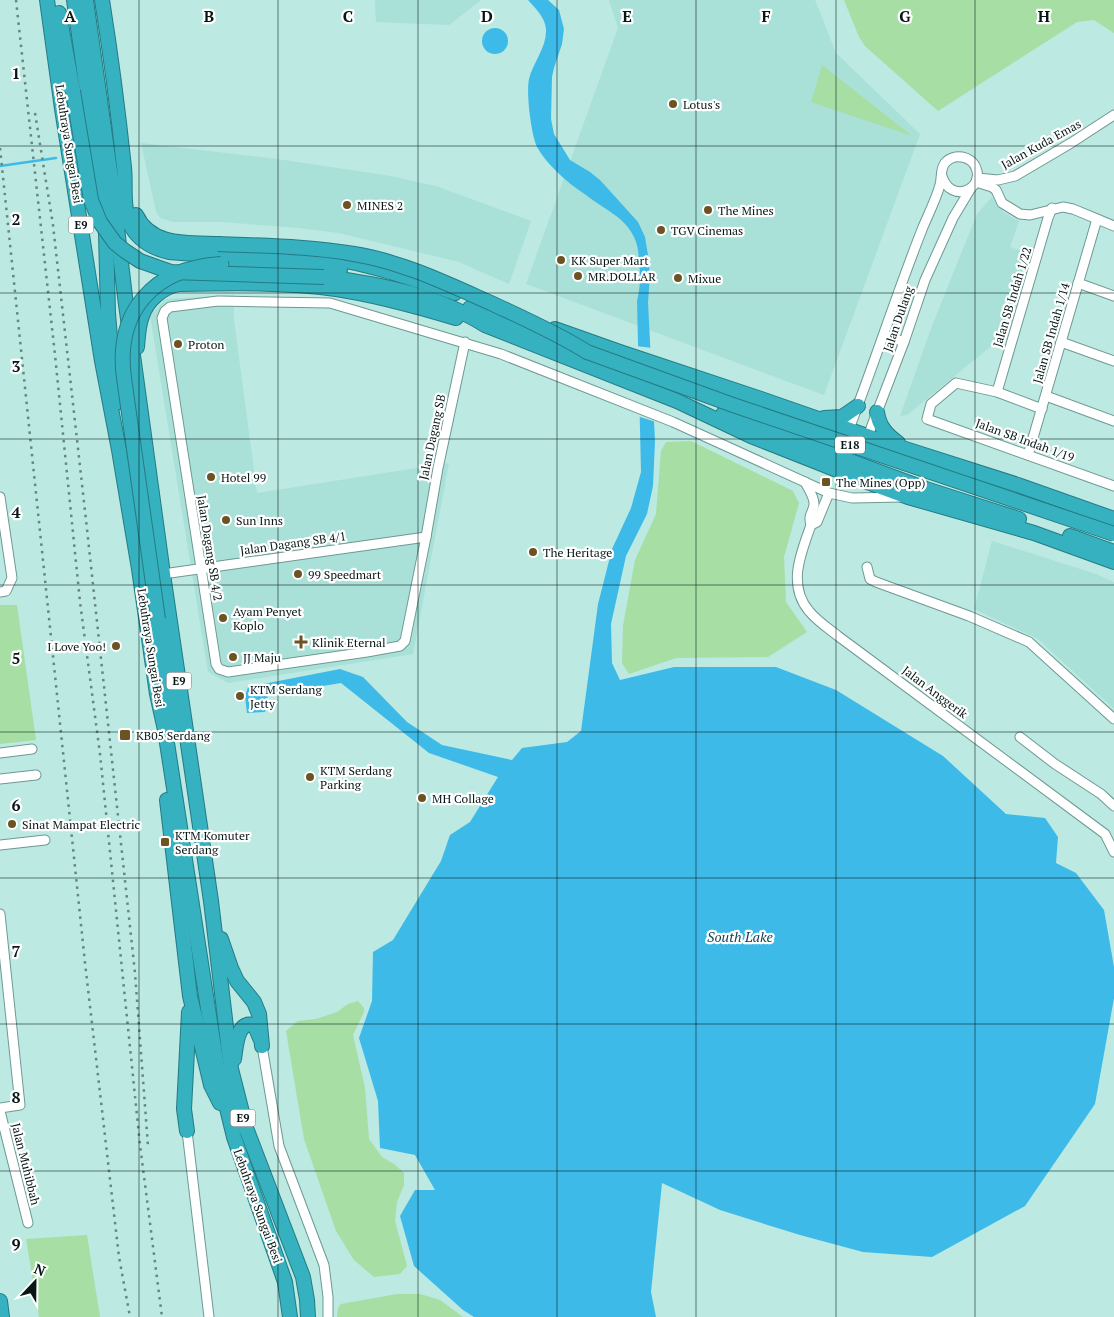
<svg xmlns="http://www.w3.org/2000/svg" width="1114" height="1317" viewBox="0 0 1114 1317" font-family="'PT Serif',serif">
<rect width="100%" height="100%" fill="#bce9e2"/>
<!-- built -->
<g fill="#a9e0d8">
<polygon points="375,0 481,0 449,25 376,22"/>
<polygon points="609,0 815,0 836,53 920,134 824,395 526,284 618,28"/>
<polygon points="141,143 277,159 391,176 439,187 531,221 509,284 459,262 339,233 298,228 223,222 173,222 160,218 156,211"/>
<polygon points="992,197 1003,212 1019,221 1010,247 1030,254 1007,333 907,415 900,416 932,326 977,214"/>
<polygon points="234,295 234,320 257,493 449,463 413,654 228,683 208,672 150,315 166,299"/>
<polygon points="992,541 1096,574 1114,582 1114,709 1038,639 974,609"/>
</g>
<!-- green -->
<g fill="#a6dea3">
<polygon points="844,0 1114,0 1114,33 1094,20 1077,22 938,111 865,46 859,37"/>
<polygon points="822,65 912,136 811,102"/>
<polygon points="691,441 793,491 799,503 784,557 786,602 807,632 768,657 676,658 629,674 622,663 623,626 635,560 656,514 661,451 666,442"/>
<polygon points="0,605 17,605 36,740 0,744"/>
<polygon points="358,1001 364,1008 364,1012 353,1035 365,1088 369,1139 382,1157 394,1164 404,1173 404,1185 397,1202 395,1221 407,1266 400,1274 374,1277 354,1260 336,1231 304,1139 286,1031 298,1021 316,1019 337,1012 348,1004"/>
<polygon points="87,1235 100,1317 39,1317 26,1239"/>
<polygon points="397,1294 420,1294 440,1300 463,1317 337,1317 338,1308 341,1304"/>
</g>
<!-- water -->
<g fill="#3dbae8">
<path d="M528,0H548L559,10L564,29L562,44L554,68L552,77L551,119L554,134L570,160L590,172L600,180L638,222L645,237L648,255L650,276L648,302L655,441L653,486L647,514L626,556L611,624L612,663L620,680L674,667H776L836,690L943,756L1006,814L1045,818L1058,837L1056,863L1076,873L1104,910L1114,967V998L1095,1104L1025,1206L932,1257L863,1252L800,1235L720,1210L662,1183L651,1292L656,1317H474L463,1310L414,1266L400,1216L415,1190H435L415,1155L380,1148L378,1101L359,1038L372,1001L373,952L393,940L441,861L450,835L470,822L498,777L429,753L341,683L268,695L265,712L247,713L245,696L248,687L340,669L363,677L407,722L442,745L512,760L522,748L567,742L581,731L598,604L612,549L631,508L641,472L637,301C640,288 641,276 639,263C639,255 638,245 634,237C625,217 602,208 586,195C575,188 565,180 556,171C549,164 542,156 537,147C531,134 526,93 529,79C533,63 547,47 546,29C545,17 535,8 528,0Z"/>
<circle cx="495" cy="41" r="13"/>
</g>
<!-- pier -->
<polygon fill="#bce9e2" points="636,346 653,348 656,422 637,416"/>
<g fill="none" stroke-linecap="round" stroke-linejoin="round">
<!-- stream -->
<polyline stroke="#3dbae8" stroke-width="2.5" points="0,166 56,158"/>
<defs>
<g id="minor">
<polyline points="977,178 998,180 1015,176 1071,143 1114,115"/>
<polyline points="976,182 992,187 996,190 1002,203 1020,214 1030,215 1063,207 1073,209 1114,226"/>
<polyline points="1078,283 1114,296"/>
<polyline points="885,335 904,342"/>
<polyline points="465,342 438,468 426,537 405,641 400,646 367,652 228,672 219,669 216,664 162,318 165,311 170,307 218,301 330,303 501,354 673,422 829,493 852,498 902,497"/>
<polyline points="1061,342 1114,361"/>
<polyline points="997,392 1048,218 1052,208"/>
<polyline points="1046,396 1114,421"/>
<polyline points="1042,409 997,392 956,383 931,404 927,419 1114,486"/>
<path d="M847,434C874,365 896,295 923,227C929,213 936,199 940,185C942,178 940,169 945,163C949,158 956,156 962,157C968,158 974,162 976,168C985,190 950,204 942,176"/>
<polyline points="866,441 904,342 925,280 953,218 971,188"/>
<polyline points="1028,455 1097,219"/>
<path d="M805,482C808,488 815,498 814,505C812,515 808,515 811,525"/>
<path d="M829,493L817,522L811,525C801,553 787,585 809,611C817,621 828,628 838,636L1105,834L1114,852"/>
<polyline points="0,497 12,578 6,591 0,592"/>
<polyline points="867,567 870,579 876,582 969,616 1029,642 1114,719"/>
<polyline points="163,574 426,537"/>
<polyline points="1020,737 1055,764 1101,794 1114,806"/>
<polyline points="0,753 32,749"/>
<polyline points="0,779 36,775"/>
<polyline points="0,845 45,840"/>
<polyline points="0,914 20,1105 0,1108"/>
<polyline points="262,1046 279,1146 324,1265 328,1297 328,1317"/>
<polyline points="0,1111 28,1223"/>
<polyline points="187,1131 209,1317"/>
</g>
<g id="highway">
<polyline points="47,0 62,109 102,361 119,450 139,569 157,694 165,730 217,1067 234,1137 285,1282 290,1317"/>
<polyline points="74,0 102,196 106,234 108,313 111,350 119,402"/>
<polyline points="86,0 113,193 125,297 163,574 211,901 231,1069 246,1128 303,1277 307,1300 308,1317"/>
<path d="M102,0C111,56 118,111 124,167C126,186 122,206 130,224C138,240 152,248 169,252C216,257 264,252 311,256C361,260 407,277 455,293"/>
<polyline points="59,13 73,91"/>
<path d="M136,215C151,247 188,243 218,244"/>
<polyline points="236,264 316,267 340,270"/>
<path d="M324,277C379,284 437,295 485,325L677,401L751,436L870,483L908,497L1034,533L1114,562"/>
<polyline points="470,308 576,349"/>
<polyline points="555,329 620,352 761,399 896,446 1018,485 1114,519"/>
<path d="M137,347C138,337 138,326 142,316C147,300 163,287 179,284C231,283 285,282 336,289C377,295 416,306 456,318"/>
<path d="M877,412C879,427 887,435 898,443"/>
<polyline points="723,414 926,489 1019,519"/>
<polyline points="824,418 842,417 858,406"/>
<polyline points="1070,536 1114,552"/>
<polyline points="158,619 174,733"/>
<polyline points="167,800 190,996 211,1085 220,1103"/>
<polyline points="221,939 231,968 237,981 254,1002 259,1014 262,1046"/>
<path d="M234,1059C236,1047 237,1018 255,1026L260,1038"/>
<polyline points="187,1131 184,1109 189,1012"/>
<polyline points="0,1301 2,1317"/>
</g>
</defs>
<!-- minor casing -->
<use href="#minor" stroke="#6e9993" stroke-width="11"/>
<!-- highway casing -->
<use href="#highway" stroke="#257b84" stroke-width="16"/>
<!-- minor -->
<use href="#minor" stroke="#fff" stroke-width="9"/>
<!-- highway -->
<use href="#highway" stroke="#36b1bf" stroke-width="14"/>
<!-- rail -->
<g stroke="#668682" stroke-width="2.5" stroke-dasharray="2.5 5" stroke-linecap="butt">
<polyline points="16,0 55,355 80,602 100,754 140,1145 162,1317"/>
<polyline points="35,113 53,225 86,520 135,973 148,1146"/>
<polyline points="0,148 85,963 119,1257 130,1317"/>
</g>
<defs>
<g id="highway-bridge">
<polyline points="73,91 91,200 100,222 115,243 125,251 140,261 171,272 324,277"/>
<path d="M218,244C263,246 309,246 354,254C403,262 448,284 493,304C525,319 557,333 587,352L733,405L1114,534"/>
<path d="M158,619L124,378C115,311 154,268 221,264"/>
</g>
</defs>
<!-- highway-bridge casing -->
<use href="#highway-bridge" stroke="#257b84" stroke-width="16" stroke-linecap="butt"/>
<!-- highway-bridge -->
<use href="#highway-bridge" stroke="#36b1bf" stroke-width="14"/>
</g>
<!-- grid -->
<path fill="none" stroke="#061715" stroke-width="1" stroke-opacity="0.55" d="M139,0V1317M278,0V1317M418,0V1317M557,0V1317M696,0V1317M836,0V1317M975,0V1317M0,146H1114M0,293H1114M0,439H1114M0,585H1114M0,732H1114M0,878H1114M0,1024H1114M0,1171H1114"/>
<!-- markers -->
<g fill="#6c5324" stroke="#fff" stroke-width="2">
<circle cx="673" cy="104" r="5"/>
<circle cx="347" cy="205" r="5"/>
<circle cx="708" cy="210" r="5"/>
<circle cx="661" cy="230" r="5"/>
<circle cx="561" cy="260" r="5"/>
<circle cx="578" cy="276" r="5"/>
<circle cx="678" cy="278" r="5"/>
<circle cx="178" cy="344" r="5"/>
<circle cx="211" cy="477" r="5"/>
<rect x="821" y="477" width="10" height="10" rx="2.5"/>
<circle cx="226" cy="520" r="5"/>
<circle cx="533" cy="552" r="5"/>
<circle cx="298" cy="574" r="5"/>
<circle cx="223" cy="618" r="5"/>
<path d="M298.5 634.5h5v5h5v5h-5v5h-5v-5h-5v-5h5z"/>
<circle cx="116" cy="646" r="5"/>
<circle cx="233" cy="657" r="5"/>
<circle cx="240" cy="696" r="5"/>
<rect x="119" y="729" width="12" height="12" rx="2.5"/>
<circle cx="310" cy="777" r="5"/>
<circle cx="422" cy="798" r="5"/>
<circle cx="12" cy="824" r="5"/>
<rect x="160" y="837" width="10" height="10" rx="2.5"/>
</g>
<g text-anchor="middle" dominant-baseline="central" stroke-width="4.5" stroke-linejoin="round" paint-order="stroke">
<!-- shield labels -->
<g fill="#fff" stroke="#515d5b" stroke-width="1">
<rect x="68.5" y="216.5" width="25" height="17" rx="4"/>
<rect x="835" y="436.5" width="30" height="17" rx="4"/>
<rect x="166.5" y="672.5" width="25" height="17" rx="4"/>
<rect x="230.5" y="1109.5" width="25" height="17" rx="4"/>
</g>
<g font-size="11" font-weight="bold" fill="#061715">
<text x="81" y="225">E9</text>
<text x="850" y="445">E18</text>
<text x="179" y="681">E9</text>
<text x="243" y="1118">E9</text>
</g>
<!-- poi labels -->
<g font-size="12" fill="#061715" stroke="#fff" text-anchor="start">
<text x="683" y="104">Lotus's</text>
<text x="357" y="205">MINES 2</text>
<text x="718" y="210">The Mines</text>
<text x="671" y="230">TGV Cinemas</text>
<text x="571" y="260">KK Super Mart</text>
<text x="588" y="276">MR.DOLLAR</text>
<text x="688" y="278">Mixue</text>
<text x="188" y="344">Proton</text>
<text x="221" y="477">Hotel 99</text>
<text x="836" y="482">The Mines (Opp)</text>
<text x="236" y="520">Sun Inns</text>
<text x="543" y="552">The Heritage</text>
<text x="308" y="574">99 Speedmart</text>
<text x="233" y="611">Ayam Penyet<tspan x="233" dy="14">Koplo</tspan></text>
<text x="312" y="642">Klinik Eternal</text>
<text x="106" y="646" text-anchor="end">I Love Yoo!</text>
<text x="243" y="657">JJ Maju</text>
<text x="250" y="689">KTM Serdang<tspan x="250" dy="14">Jetty</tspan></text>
<text x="136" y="735">KB05 Serdang</text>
<text x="320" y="770">KTM Serdang<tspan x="320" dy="14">Parking</tspan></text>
<text x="432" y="798">MH Collage</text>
<text x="22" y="824">Sinat Mampat Electric</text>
<text x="175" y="835">KTM Komuter<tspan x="175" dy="14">Serdang</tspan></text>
</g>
<!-- street labels -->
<g font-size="12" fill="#061715" stroke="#fff">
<text transform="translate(69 144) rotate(81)">Lebuhraya Sungai Besi</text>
<text transform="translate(1041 144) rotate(-29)">Jalan Kuda Emas</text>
<text transform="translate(1012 297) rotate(-73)">Jalan SB Indah 1/22</text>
<text transform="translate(898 319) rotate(-71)">Jalan Dulang</text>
<text transform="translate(1051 333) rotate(-74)">Jalan SB Indah 1/14</text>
<text transform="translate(432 437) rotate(-78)">Jalan Dagang SB</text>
<text transform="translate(1025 440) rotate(20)">Jalan SB Indah 1/19</text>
<text transform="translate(293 543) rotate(-8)">Jalan Dagang SB 4/1</text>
<text transform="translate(210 548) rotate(81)">Jalan Dagang SB 4/2</text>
<text transform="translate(151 648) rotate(81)">Lebuhraya Sungai Besi</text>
<text transform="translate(935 692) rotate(37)">Jalan Anggerik</text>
<text transform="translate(26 1164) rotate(76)">Jalan Muhibbah</text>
<text transform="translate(258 1206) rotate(70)">Lebuhraya Sungai Besi</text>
</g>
<!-- water labels -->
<g font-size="14" font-style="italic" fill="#104457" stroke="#fff">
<text x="740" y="936">South Lake</text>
</g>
</g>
<g font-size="16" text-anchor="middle" font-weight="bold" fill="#061715" stroke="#fff" stroke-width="4.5" stroke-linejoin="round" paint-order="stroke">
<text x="70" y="22">A</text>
<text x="209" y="22">B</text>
<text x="348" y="22">C</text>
<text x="487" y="22">D</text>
<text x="627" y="22">E</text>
<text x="766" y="22">F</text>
<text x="905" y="22">G</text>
<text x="1044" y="22">H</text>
<text x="16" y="79">1</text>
<text x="16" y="225">2</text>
<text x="16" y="372">3</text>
<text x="16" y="518">4</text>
<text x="16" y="664">5</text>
<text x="16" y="811">6</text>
<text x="16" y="957">7</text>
<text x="16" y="1103">8</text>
<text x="16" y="1250">9</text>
</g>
<!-- north arrow -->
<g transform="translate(35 1282) rotate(22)" stroke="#ffffff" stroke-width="4" paint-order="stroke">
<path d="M0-4L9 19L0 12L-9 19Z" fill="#061715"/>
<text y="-8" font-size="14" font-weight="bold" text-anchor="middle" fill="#061715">N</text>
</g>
</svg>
